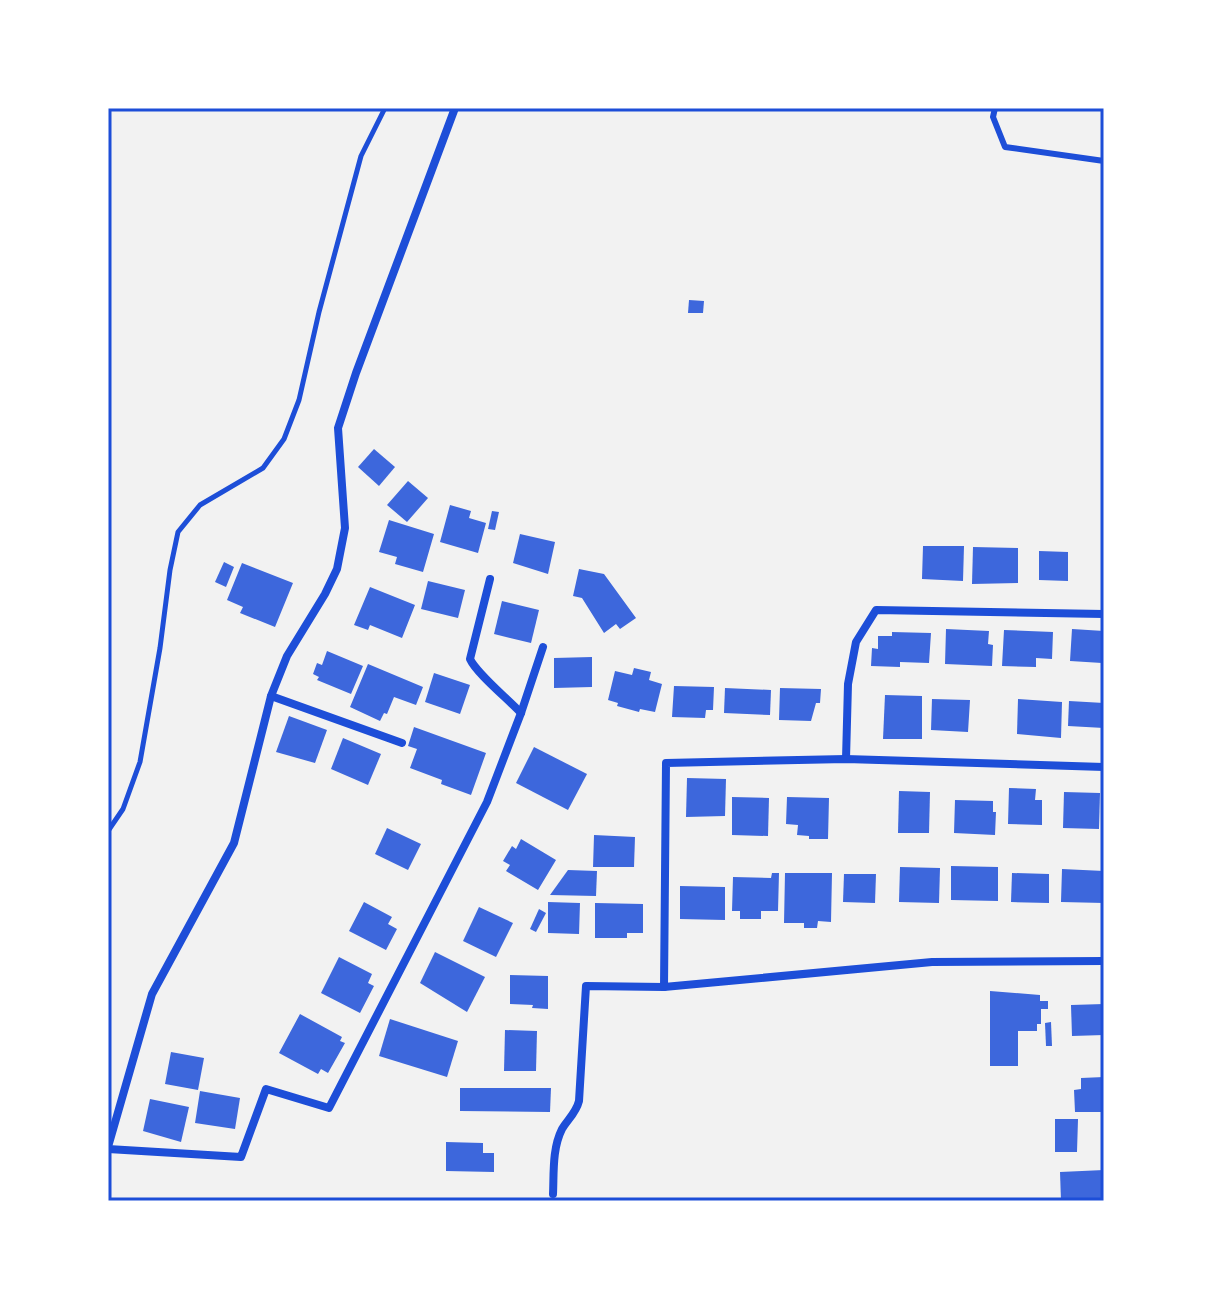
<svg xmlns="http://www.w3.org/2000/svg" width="1212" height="1309" viewBox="0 0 1212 1309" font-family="'Work Sans',sans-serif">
<rect width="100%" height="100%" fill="#f2f2f2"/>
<!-- building -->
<g fill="#3d67dc">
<polygon points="689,300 704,301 703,313 688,313"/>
<polygon points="374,449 395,467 379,486 358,467"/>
<polygon points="408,481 428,498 407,522 387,505"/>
<polygon points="450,505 471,511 469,518 486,523 478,553 440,542"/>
<polygon points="492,511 499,512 495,530 488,529"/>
<polygon points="389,520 434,534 423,572 395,564 397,557 379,552"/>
<polygon points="520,534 555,542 548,574 513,563"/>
<polygon points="923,546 964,546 963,581 922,579"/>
<polygon points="973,547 1018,548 1018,583 972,584"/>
<polygon points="1039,551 1068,552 1068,581 1039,580"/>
<polygon points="224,562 234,567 226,587 215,582"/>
<polygon points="242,563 293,583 275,627 240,613 243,607 227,600"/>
<polygon points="579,569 604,574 636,618 620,629 616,624 604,633 582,598 573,596"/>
<polygon points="428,581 465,590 458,618 421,609"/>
<polygon points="370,587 415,605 402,638 370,625 368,630 354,625"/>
<polygon points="502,601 539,610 531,643 494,634"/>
<polygon points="946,629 989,631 988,644 993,645 992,666 945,664"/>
<polygon points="1072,629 1104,631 1104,658 1102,663 1070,661"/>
<polygon points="1004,630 1053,632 1052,659 1036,658 1036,667 1002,666"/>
<polygon points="892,632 931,633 929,663 900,662 900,667 871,666 872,648 878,649 878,636 892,636"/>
<polygon points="327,651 363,666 351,694 317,680 319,677 313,674 317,663 322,665"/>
<polygon points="592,657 592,687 554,688 554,658"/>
<polygon points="368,664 423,687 416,705 394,697 387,714 384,713 380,721 350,707"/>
<polygon points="634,668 651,672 649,680 662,684 655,712 640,709 639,712 617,706 618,703 608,700 615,671 632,675"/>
<polygon points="434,673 470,685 460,714 425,702"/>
<polygon points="674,686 714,687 713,710 706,710 705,718 672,717"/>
<polygon points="725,688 771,690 770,715 724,713"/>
<polygon points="780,688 821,689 820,703 816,703 811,721 779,720"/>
<polygon points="885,695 922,696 922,739 883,739"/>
<polygon points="932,699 970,700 968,732 931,730"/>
<polygon points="1018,699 1062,702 1061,738 1017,734"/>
<polygon points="1069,701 1104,703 1104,728 1068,726"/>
<polygon points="289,716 327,730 315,763 276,752"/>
<polygon points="414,727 486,753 471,795 441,784 442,780 410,768 417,749 408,746"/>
<polygon points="343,738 381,754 368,785 331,769"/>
<polygon points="534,747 587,774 568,810 516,783"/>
<polygon points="687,778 726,779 725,816 686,817"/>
<polygon points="1009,788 1036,789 1035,800 1042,800 1042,825 1008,824"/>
<polygon points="899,791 930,792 929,833 898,833"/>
<polygon points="1064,792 1100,793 1099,829 1063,828"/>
<polygon points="732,797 769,798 768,836 732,835"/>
<polygon points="787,797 829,798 828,839 809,839 809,836 797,835 798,825 786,824"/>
<polygon points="955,800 993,801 993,812 996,812 995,835 954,833"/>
<polygon points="387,828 421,844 408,870 375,854"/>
<polygon points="594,835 635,837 634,867 593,867"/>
<polygon points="521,839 556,860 538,890 506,871 510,865 503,861 512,846 516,849"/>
<polygon points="951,866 998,867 998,901 951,900"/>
<polygon points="900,867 940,868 939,903 899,902"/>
<polygon points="1062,869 1104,871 1104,903 1061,902"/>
<polygon points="568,870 597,871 596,896 550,895"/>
<polygon points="772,873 779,873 778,911 761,911 761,919 740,919 740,911 732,911 733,877 771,878"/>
<polygon points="785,873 832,873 831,922 818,921 817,928 804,928 804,923 784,923"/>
<polygon points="1012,873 1049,874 1049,903 1011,902"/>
<polygon points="844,874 876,874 875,903 843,902"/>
<polygon points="680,886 725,887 725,920 680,919"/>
<polygon points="364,902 392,917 388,924 397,929 386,950 349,931"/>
<polygon points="548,902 580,903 579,934 548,933"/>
<polygon points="595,903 643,904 643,933 627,933 627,938 595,938"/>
<polygon points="479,907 513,923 496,957 463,941"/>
<polygon points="539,909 546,913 536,932 530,929"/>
<polygon points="435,952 485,977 467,1012 420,983"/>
<polygon points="339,957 372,974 368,983 374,986 360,1013 321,993"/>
<polygon points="510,975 548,976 548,1009 532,1008 533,1005 510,1004"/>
<polygon points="990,991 1040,995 1040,1001 1048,1001 1048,1009 1041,1009 1041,1024 1037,1024 1037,1031 1018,1031 1018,1066 990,1066"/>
<polygon points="1104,1004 1104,1035 1072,1036 1071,1005"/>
<polygon points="300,1014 342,1037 340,1041 345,1043 328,1073 321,1069 318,1074 279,1053"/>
<polygon points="390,1019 458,1041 447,1077 379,1056"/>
<polygon points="1051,1022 1052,1046 1046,1046 1045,1023"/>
<polygon points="505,1030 537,1031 536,1071 504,1071"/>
<polygon points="171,1052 204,1058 198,1090 165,1084"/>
<polygon points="1104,1077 1104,1112 1075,1112 1074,1090 1081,1089 1081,1078"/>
<polygon points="460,1088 551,1088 550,1112 460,1111"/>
<polygon points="200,1091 240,1098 235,1129 195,1123"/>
<polygon points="150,1099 189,1107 181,1142 143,1131"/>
<polygon points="1055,1119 1078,1119 1077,1152 1055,1152"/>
<polygon points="446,1142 483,1143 483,1153 494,1153 494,1172 446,1171"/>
<polygon points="1104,1170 1104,1201 1061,1201 1060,1172"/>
</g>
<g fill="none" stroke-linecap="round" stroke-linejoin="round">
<!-- path -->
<polyline stroke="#1d4ed8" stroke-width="5" points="108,831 123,809 140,762 160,648 170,570 178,532 200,505 263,468 284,439 299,400 319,312 361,156 385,108"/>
<!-- service -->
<polyline stroke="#1d4ed8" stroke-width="6" points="995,108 993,117 1005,147 1104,161"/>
<!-- minor -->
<g stroke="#1d4ed8" stroke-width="8">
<path d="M490,579L470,659C477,674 508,699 521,713"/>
<polyline points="271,696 402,743"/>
<polyline points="846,759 848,684 856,642 876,610 1104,614"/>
<polyline points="664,987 666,763 846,759 1104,767"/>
<polyline points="108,1147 152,994 234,843 271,696 287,656 325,594 337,569 345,528 338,428 356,373 455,108"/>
<polyline points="108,1149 241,1157 266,1089 329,1108 487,802 521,713 543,647"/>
<path d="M553,1194C554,1173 552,1149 562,1129C568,1119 576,1113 579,1101L586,986L664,987L932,962L1104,961"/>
</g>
</g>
<!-- border -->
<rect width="1212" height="1309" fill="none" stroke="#ffffff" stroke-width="220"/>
<rect x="110" y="110" width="992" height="1089" fill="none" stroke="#1d4ed8" stroke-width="3"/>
</svg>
